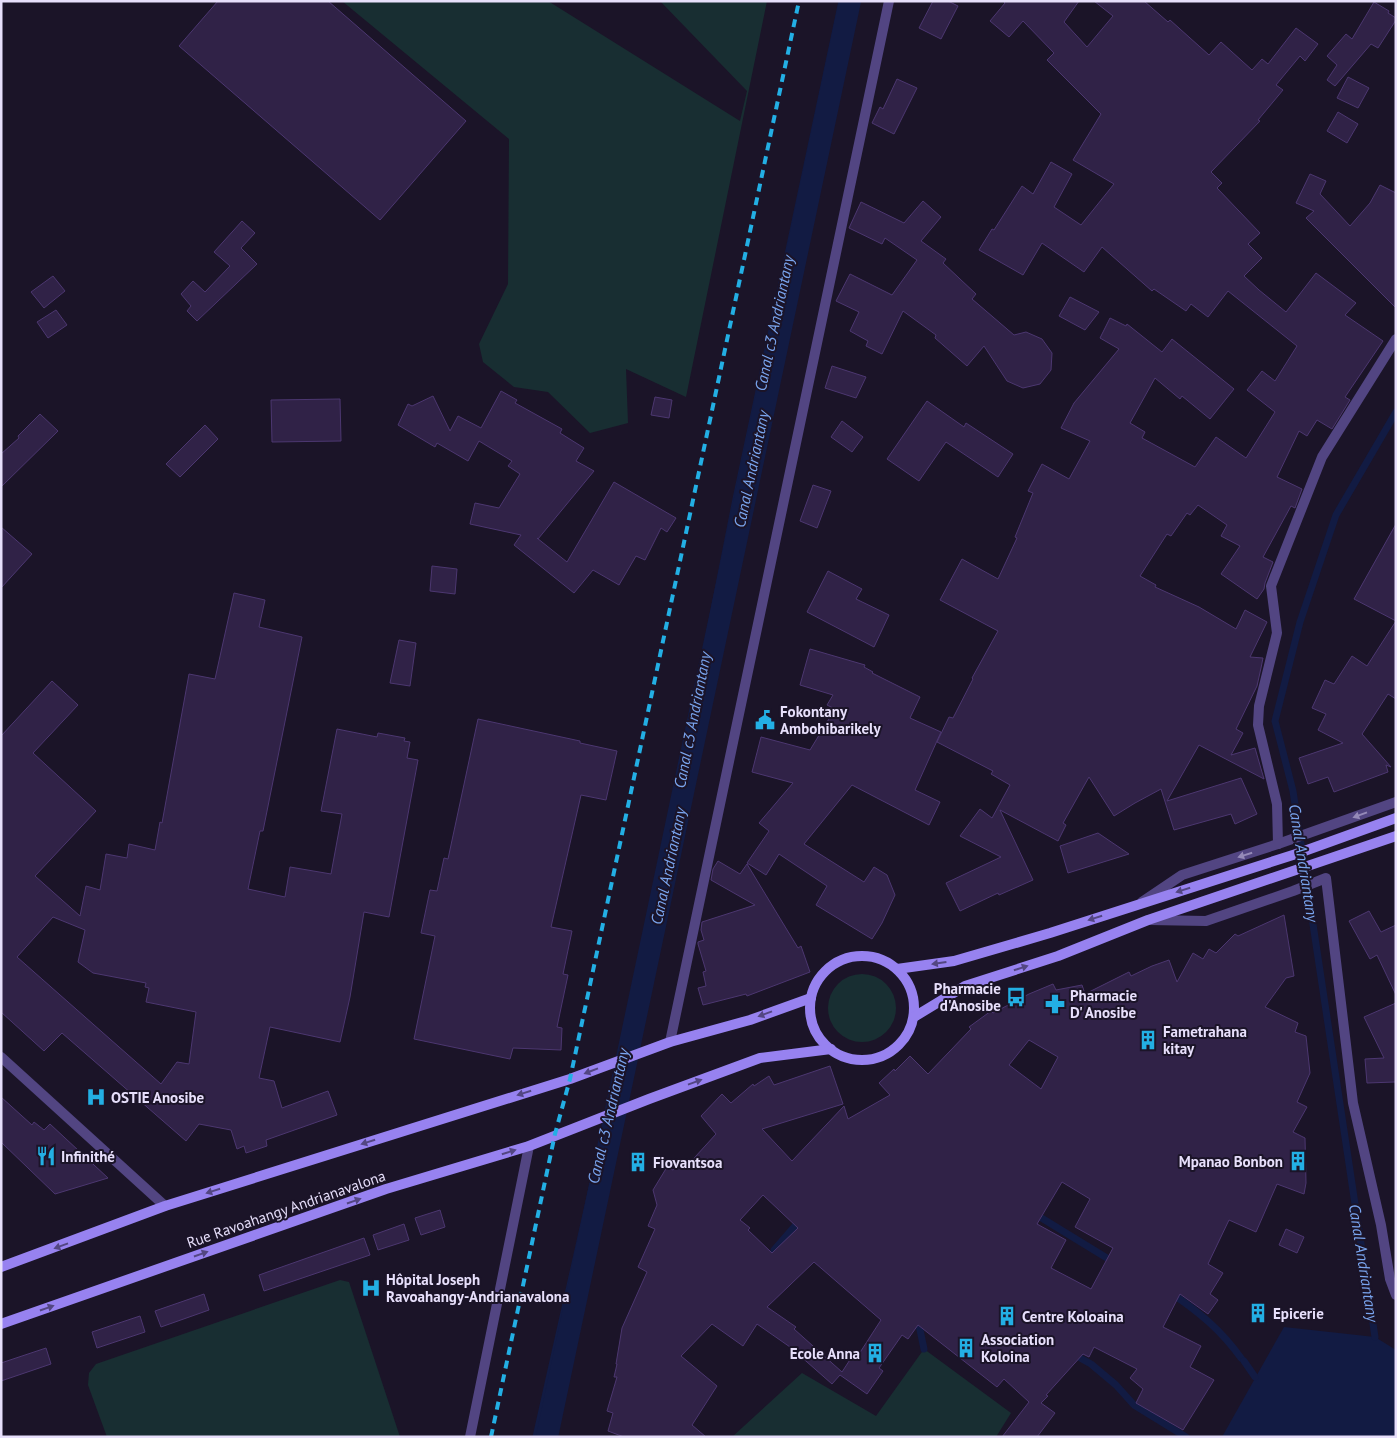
<svg xmlns="http://www.w3.org/2000/svg" width="1397" height="1438" viewBox="0 0 1397 1438" font-family="'PT Sans',sans-serif">
<rect width="100%" height="100%" fill="#1b1428"/>
<!-- green -->
<g fill="#182e32">
<polygon points="342,1 548,1 740,121 747,91 660,1 767,1 686,397 626,369 628,423 590,433 548,392 514,387 483,362 479,344 508,284 509,139"/>
<circle cx="862" cy="1008" r="34"/>
<polygon points="340,1280 349,1282 400,1437 107,1437 88,1385 89,1373 96,1364"/>
<polygon points="924,1349 1011,1413 996,1437 732,1437 802,1373 876,1416"/>
</g>
<!-- water -->
<polygon fill="#121b43" points="1284,1327 1375,1337 1396,1350 1396,1437 1222,1437"/>
<g fill="none" stroke-linecap="round" stroke-linejoin="round">
<!-- stream -->
<g stroke="#121b43" stroke-width="7">
<polyline points="1035,1214 1115,1263"/>
<polyline points="774,1258 774,1250 801,1219"/>
<path d="M1171,1293C1199,1312 1221,1330 1241,1358"/>
<polyline points="913,1319 919,1325 924,1349"/>
<polyline points="1375,1337 1293,791 1275,721 1300,622 1336,515 1396,412"/>
<polyline points="1073,1354 1091,1364 1116,1385 1134,1405 1186,1437"/>
<polyline points="1244,1361 1255,1377"/>
<polyline points="536,1437 656,903 736,499 842,1"/>
</g>
<!-- canal -->
<polyline stroke="#121b43" stroke-width="22" points="547,1437 850,1"/>
</g>
<!-- building -->
<g fill="#302247" stroke="#4c3770" fill-rule="evenodd">
<polygon points="218,1 328,1 466,121 380,220 179,46"/>
<polygon points="933,1 948,1 958,6 941,39 919,28"/>
<polygon points="1003,1 1079,1 1064,22 1087,47 1113,16 1094,1 1144,1 1168,22 1170,20 1209,55 1221,42 1252,70 1262,59 1268,64 1296,28 1318,44 1305,61 1300,56 1276,85 1283,90 1258,120 1260,121 1211,172 1222,183 1217,188 1260,233 1248,244 1262,258 1244,276 1259,290 1286,312 1316,273 1356,303 1345,315 1383,341 1345,397 1350,400 1332,429 1317,420 1307,436 1299,431 1277,477 1302,489 1295,508 1291,506 1263,557 1273,562 1265,583 1264,589 1257,599 1221,574 1240,546 1221,536 1227,525 1198,505 1190,515 1187,513 1171,536 1167,534 1140,576 1156,585 1155,587 1199,607 1236,629 1245,610 1267,622 1250,657 1263,658 1261,668 1257,686 1236,729 1243,733 1231,755 1255,748 1264,779 1199,745 1167,801 1241,778 1257,814 1235,824 1231,814 1174,830 1161,789 1135,803 1114,816 1089,777 1063,823 1066,825 1058,841 1000,810 1033,880 999,895 998,893 960,911 946,883 1001,857 960,836 980,809 992,818 1010,785 991,774 993,771 937,742 949,717 953,718 973,679 972,678 998,631 940,600 962,559 998,579 1017,538 1015,537 1033,493 1028,491 1042,464 1069,479 1090,441 1061,428 1074,403 1119,349 1100,338 1110,318 1126,326 1127,324 1162,352 1172,339 1234,389 1210,419 1182,396 1180,399 1155,378 1130,423 1145,432 1142,438 1195,467 1216,437 1246,458 1275,412 1247,390 1262,371 1275,381 1297,346 1228,291 1208,317 1191,304 1186,311 1154,289 1152,291 1102,247 1084,272 1042,243 1023,275 979,250 992,229 994,230 1022,186 1033,194 1051,162 1072,174 1054,207 1081,225 1114,184 1073,160 1101,114 1047,60 1054,53 1023,21 1009,37 990,21 1005,3"/>
<polygon points="1374,2 1389,11 1388,13 1396,18 1396,20 1378,48 1371,44 1335,86 1327,80 1337,65 1327,56 1346,34 1352,39"/>
<polygon points="1348,77 1369,88 1358,108 1337,98"/>
<polygon points="897,79 917,88 894,134 872,123 880,107 883,109"/>
<polygon points="1338,112 1358,124 1347,143 1327,131"/>
<polygon points="1310,174 1326,181 1320,194 1350,226 1370,203 1380,185 1396,193 1396,308 1306,218 1314,211 1296,203"/>
<polygon points="923,201 941,217 921,241 946,259 943,263 976,294 972,299 1014,335 1026,332 1042,339 1052,353 1051,370 1040,384 1023,388 1007,381 984,346 967,366 935,338 936,335 903,311 882,354 866,346 868,341 850,331 859,312 836,301 850,274 892,295 917,260 885,238 882,244 849,228 861,202 904,223"/>
<polygon points="242,221 255,233 241,248 257,264 197,321 187,311 191,306 181,294 193,281 205,292 230,266 214,252"/>
<polygon points="53,276 65,291 44,308 31,292"/>
<polygon points="1070,297 1099,312 1085,330 1059,316"/>
<polygon points="56,310 67,325 48,338 37,322"/>
<polygon points="832,366 866,377 856,398 825,388"/>
<polygon points="501,391 517,400 515,403 562,429 560,433 584,448 576,461 594,471 538,539 537,538 567,562 614,482 676,518 667,532 661,528 645,560 636,556 619,585 593,570 574,593 514,545 521,535 470,524 475,503 499,508 520,474 508,466 512,461 479,441 468,461 437,443 435,447 398,425 408,404 412,406 433,396 450,431 458,416 481,428"/>
<polygon points="655,397 672,400 669,418 651,415"/>
<polygon points="340,399 341,441 272,442 271,400"/>
<polygon points="927,401 964,427 966,423 1013,454 998,477 946,442 919,481 887,459"/>
<polygon points="40,414 58,431 1,487 1,454 19,438 18,436"/>
<polygon points="842,421 863,437 852,452 831,437"/>
<polygon points="205,425 218,439 180,477 166,464"/>
<polygon points="813,485 831,491 817,528 800,521"/>
<polygon points="1396,524 1396,699 1388,694 1362,734 1391,767 1386,765 1388,772 1334,792 1328,777 1308,784 1299,758 1343,743 1318,730 1326,714 1312,708 1325,680 1334,684 1352,656 1367,666 1396,621 1354,599"/>
<polygon points="1,527 32,554 1,588"/>
<polygon points="432,566 457,569 455,594 430,591"/>
<polygon points="828,571 862,589 856,599 889,615 874,647 807,612"/>
<path d="M234,593L265,600L259,627L302,637L263,831H260L248,889L285,897L290,867L331,874L342,814L321,811L337,729L377,737L378,733L405,738L404,741L410,742L407,758L418,760L389,917L364,912L350,997L340,1042L270,1027L259,1078L274,1081L282,1108L328,1091L337,1115L266,1140L267,1146L246,1153L244,1146L237,1149L231,1130L199,1124L186,1141L62,1033L44,1051L1,1012V736L52,681L78,705L33,753L96,811L35,876L80,916L86,886L100,890L106,854L127,858L129,844L155,850L160,822L162,823L189,674L215,679ZM53,917L85,930L78,962L93,973L146,983L145,987L149,988L146,1002L196,1012L189,1064L177,1062L161,1084L17,957Z"/>
<polygon points="399,640 416,643 410,686 390,683"/>
<polygon points="810,649 865,665 864,667 873,672 872,673 920,697 910,718 941,732 915,790 940,802 929,825 852,785 804,844 864,882 874,867 887,875 895,895 882,923 872,939 816,905 827,886 779,854 766,875 747,863 769,831 759,823 793,783 752,772 761,737 810,750 835,709 827,705 833,695 800,685"/>
<polygon points="478,719 580,741 580,743 617,751 606,800 581,795 551,927 572,931 563,974 568,975 557,1027 562,1028 561,1050 513,1048 510,1059 414,1039 435,936 421,933 430,890 437,891 444,858 448,859"/>
<polygon points="1098,833 1129,854 1068,873 1060,846"/>
<polygon points="718,861 740,874 747,864 798,948 801,946 810,972 747,996 746,994 703,1005 698,988 706,986 703,972 706,971 698,944 698,942 704,940 701,930 702,922 755,905 711,880 713,869"/>
<polygon points="1369,911 1381,932 1396,925 1396,995 1377,955 1370,959 1349,921"/>
<path d="M1284,915L1294,976L1286,978L1265,1007L1298,1023L1295,1032L1306,1036L1310,1073L1297,1102L1307,1107L1293,1132L1305,1138L1306,1183L1304,1194L1277,1184L1256,1232L1229,1220L1208,1264L1223,1273L1210,1294L1218,1300L1208,1314L1180,1294L1163,1327L1201,1346L1190,1367L1214,1380L1183,1430L1136,1403L1143,1389L1130,1378L1137,1369L1094,1347L1089,1357L1083,1354L1046,1395L1048,1396L1041,1403L1055,1413L1037,1437H1002L1029,1402L1004,1379L997,1387L918,1325L908,1339L902,1335L879,1368L883,1371L867,1394L840,1375L832,1384L790,1347L757,1324L743,1346L712,1324L681,1356L717,1386L692,1425L706,1437H624L608,1431L613,1413L607,1411L617,1377H614L617,1364H616L622,1328L647,1272L638,1267L655,1229L648,1226L657,1205L653,1190L667,1167L673,1170L681,1163L685,1168L716,1134L701,1116L722,1094L731,1103L753,1084L754,1086L769,1076L774,1085L830,1066L843,1104L762,1129L792,1161L844,1106L848,1119L890,1095L879,1083L894,1069L895,1071L910,1056L928,1074L971,1029L969,1027L991,1011L993,1013L1029,994L1053,984L1056,990L1082,985L1085,994L1129,972L1131,976L1152,966L1169,960L1177,982L1193,953L1203,959L1209,949L1216,953L1235,934L1238,936ZM1029,1040L1058,1057L1041,1089L1009,1065ZM1062,1182L1090,1199L1075,1227L1113,1248L1091,1289L1051,1268L1066,1240L1037,1224ZM763,1195L798,1228L772,1253L748,1230L750,1228L740,1220ZM814,1262L881,1320L859,1354L855,1352L842,1372L794,1329L796,1327L767,1307Z"/>
<polygon points="1396,1003 1396,1084 1395,1082 1367,1083 1365,1059 1384,1058 1364,1017"/>
<polygon points="1,1097 32,1125 34,1122 44,1130 50,1124 108,1178 55,1194 1,1142"/>
<polygon points="440,1210 445,1227 421,1235 415,1218"/>
<polygon points="404,1224 409,1240 378,1250 373,1235"/>
<polygon points="1286,1229 1304,1237 1297,1253 1279,1245"/>
<polygon points="364,1238 370,1255 264,1291 259,1275"/>
<polygon points="204,1294 209,1310 161,1327 155,1311"/>
<polygon points="140,1316 145,1332 97,1348 92,1332"/>
<polygon points="46,1348 51,1364 1,1381 1,1363"/>
</g>
<g fill="none" stroke-linecap="round" stroke-linejoin="round">
<!-- street -->
<g stroke="#524582" stroke-width="10">
<polyline points="1278,844 1277,804 1258,725 1259,706 1277,633 1271,586 1322,457 1396,339"/>
<polyline points="1142,902 1182,875 1278,844 1396,802"/>
<polyline points="1149,920 1206,921 1293,891 1326,878 1353,1103 1381,1225 1390,1279 1396,1295"/>
<polyline points="670,1042 889,1"/>
<polyline points="1,1057 165,1206"/>
<polyline points="470,1437 529,1146"/>
</g>
<!-- secondary -->
<g stroke="#9782f0" stroke-width="10">
<circle cx="862" cy="1008" r="52"/>
<polyline points="897,969 954,961 1050,933 1296,854 1396,818"/>
<polyline points="914,1017 965,986 1058,956 1148,920 1396,836"/>
<polyline points="1,1267 165,1206 570,1079 670,1042 750,1020 811,998"/>
<polyline points="1,1324 386,1189 529,1146 649,1099 760,1058 831,1049"/>
</g>
<!-- rail -->
<polyline stroke="#23afe4" stroke-width="4" stroke-dasharray="8 6" stroke-linecap="butt" points="491,1437 555,1134 570,1079 799,1"/>
</g>
<!-- one-way arrows -->
<defs><path id="oneway-solid" d="M-6-.8H1V-3.2L6.5 0L1 3.2V.8H-6Z" transform="scale(1.25)"/></defs>
<g fill="#958ab8">
<use href="#oneway-solid" transform="translate(1360 815) rotate(160)"/>
<use href="#oneway-solid" transform="translate(1245 855) rotate(163)"/>
</g>
<g fill="#534682">
<use href="#oneway-solid" transform="translate(1183 890) rotate(163)"/>
<use href="#oneway-solid" transform="translate(1095 918) rotate(162)"/>
<use href="#oneway-solid" transform="translate(939 963) rotate(172)"/>
<use href="#oneway-solid" transform="translate(1021 968) rotate(-18)"/>
<use href="#oneway-solid" transform="translate(765 1014) rotate(160)"/>
<use href="#oneway-solid" transform="translate(591 1071) rotate(159)"/>
<use href="#oneway-solid" transform="translate(695 1082) rotate(-20)"/>
<use href="#oneway-solid" transform="translate(524 1093) rotate(163)"/>
<use href="#oneway-solid" transform="translate(368 1142) rotate(162)"/>
<use href="#oneway-solid" transform="translate(509 1152) rotate(-17)"/>
<use href="#oneway-solid" transform="translate(213 1191) rotate(162)"/>
<use href="#oneway-solid" transform="translate(354 1201) rotate(-19)"/>
<use href="#oneway-solid" transform="translate(61 1246) rotate(160)"/>
<use href="#oneway-solid" transform="translate(201 1254) rotate(-19)"/>
<use href="#oneway-solid" transform="translate(47 1308) rotate(-19)"/>
</g>
<!-- icons -->
<defs>
<symbol id="civic-bare" viewBox="-9 -9 18 18"><path d="M-.6-6.5H3V-4.5H.6V-3L4-1V1h2V6H-6V1h2V-1L-.6-3ZM-1.2 2.5V6h2.4V2.5Z" fill="#23afe4" stroke="#1b1428" stroke-width="2.5" paint-order="stroke"/></symbol>
<symbol id="bus-bare" viewBox="-9 -9 18 18"><path d="M-5-6H5V4H4V6H2V4H-2V6H-4V4H-5ZM-3.5-4V0h7V-4ZM-3.5 1.2v1.5H-2V1.2ZM2 1.2v1.5H3.5V1.2Z" fill="#23afe4" stroke="#1b1428" stroke-width="2.5" paint-order="stroke"/></symbol>
<symbol id="pharmacy-bare" viewBox="-9 -9 18 18"><path d="M-2-6h4v4h4v4h-4v4h-4v-4h-4v-4h4Z" fill="#23afe4" stroke="#1b1428" stroke-width="2.5" paint-order="stroke"/></symbol>
<symbol id="building-bare" viewBox="-9 -9 18 18"><path d="M-4-6H4V6H1V3H-1V6H-4ZM-2.5-4.3h1.7v1.8h-1.7ZM.8-4.3h1.7v1.8H.8ZM-2.5-1h1.7V.8h-1.7ZM.8-1h1.7V.8H.8Z" fill="#23afe4" stroke="#1b1428" stroke-width="2.5" paint-order="stroke"/></symbol>
<symbol id="hospital-bare" viewBox="-9 -9 18 18"><path d="M-5-5h3v3.5h4V-5h3V5h-3V1.5h-4V5h-3Z" fill="#23afe4" stroke="#1b1428" stroke-width="2.5" paint-order="stroke"/></symbol>
<symbol id="restaurant-bare" viewBox="-9 -9 18 18"><path d="M-5-6h1v4h1v-4h1v4h1v-4h1v5L-1.5 .5V6h-2V.5L-5-1ZM5-6V6H3V1.5H1.5Q1.5-4 5-6Z" fill="#23afe4" stroke="#1b1428" stroke-width="2.5" paint-order="stroke"/></symbol>
</defs>
<g fill-rule="evenodd">
<use href="#civic-bare" x="751" y="706" width="28" height="28"/>
<use href="#bus-bare" x="1002" y="983" width="28" height="28"/>
<use href="#pharmacy-bare" x="1041" y="990" width="28" height="28"/>
<use href="#building-bare" x="1134" y="1026" width="28" height="28"/>
<use href="#hospital-bare" x="82" y="1083" width="28" height="28"/>
<use href="#restaurant-bare" x="32" y="1142" width="28" height="28"/>
<use href="#building-bare" x="1284" y="1147" width="28" height="28"/>
<use href="#building-bare" x="624" y="1148" width="28" height="28"/>
<use href="#hospital-bare" x="357" y="1274" width="28" height="28"/>
<use href="#building-bare" x="1244" y="1299" width="28" height="28"/>
<use href="#building-bare" x="993" y="1302" width="28" height="28"/>
<use href="#building-bare" x="952" y="1334" width="28" height="28"/>
<use href="#building-bare" x="861" y="1339" width="28" height="28"/>
</g>
<g text-anchor="middle" dominant-baseline="central" stroke-width="4" stroke-linejoin="round" paint-order="stroke">
<!-- poi labels -->
<g font-size="15" font-weight="bold" fill="#e7dffb" stroke="#1b1428" text-anchor="start">
<text x="780" y="711">Fokontany<tspan x="780" dy="17">Ambohibarikely</tspan></text>
<text x="1001" y="988" text-anchor="end">Pharmacie<tspan x="1001" dy="17">d'Anosibe</tspan></text>
<text x="1070" y="995">Pharmacie<tspan x="1070" dy="17">D' Anosibe</tspan></text>
<text x="1163" y="1031">Fametrahana<tspan x="1163" dy="17">kitay</tspan></text>
<text x="111" y="1097">OSTIE Anosibe</text>
<text x="61" y="1156">Infinithé</text>
<text x="1283" y="1161" text-anchor="end">Mpanao Bonbon</text>
<text x="653" y="1162">Fiovantsoa</text>
<text x="386" y="1279">Hôpital Joseph<tspan x="386" dy="17">Ravoahangy-Andrianavalona</tspan></text>
<text x="1273" y="1313">Epicerie</text>
<text x="1022" y="1316">Centre Koloaina</text>
<text x="981" y="1339">Association<tspan x="981" dy="17">Koloina</tspan></text>
<text x="860" y="1353" text-anchor="end">Ecole Anna</text>
</g>
<!-- street labels -->
<g font-size="15" fill="#e7dffb" stroke="#1b1428">
<text transform="translate(286 1209) rotate(-19)">Rue Ravoahangy Andrianavalona</text>
</g>
<!-- water labels -->
<g font-size="16" font-style="italic" fill="#7aa5ef" stroke="#1b1428">
<text transform="translate(774 323) rotate(-78)">Canal c3 Andriantany</text>
<text transform="translate(751 469) rotate(-78)">Canal Andriantany</text>
<text transform="translate(692 720) rotate(-79)">Canal c3 Andriantany</text>
<text transform="translate(1304 863) rotate(81)">Canal Andriantany</text>
<text transform="translate(668 866) rotate(-78)">Canal Andriantany</text>
<text transform="translate(608 1116) rotate(-77)">Canal c3 Andriantany</text>
<text transform="translate(1364 1263) rotate(81)">Canal Andriantany</text>
</g>
</g>
<!-- border -->
<rect width="1397" height="1438" fill="none" stroke="#e7dffb" stroke-width="5"/>
</svg>
